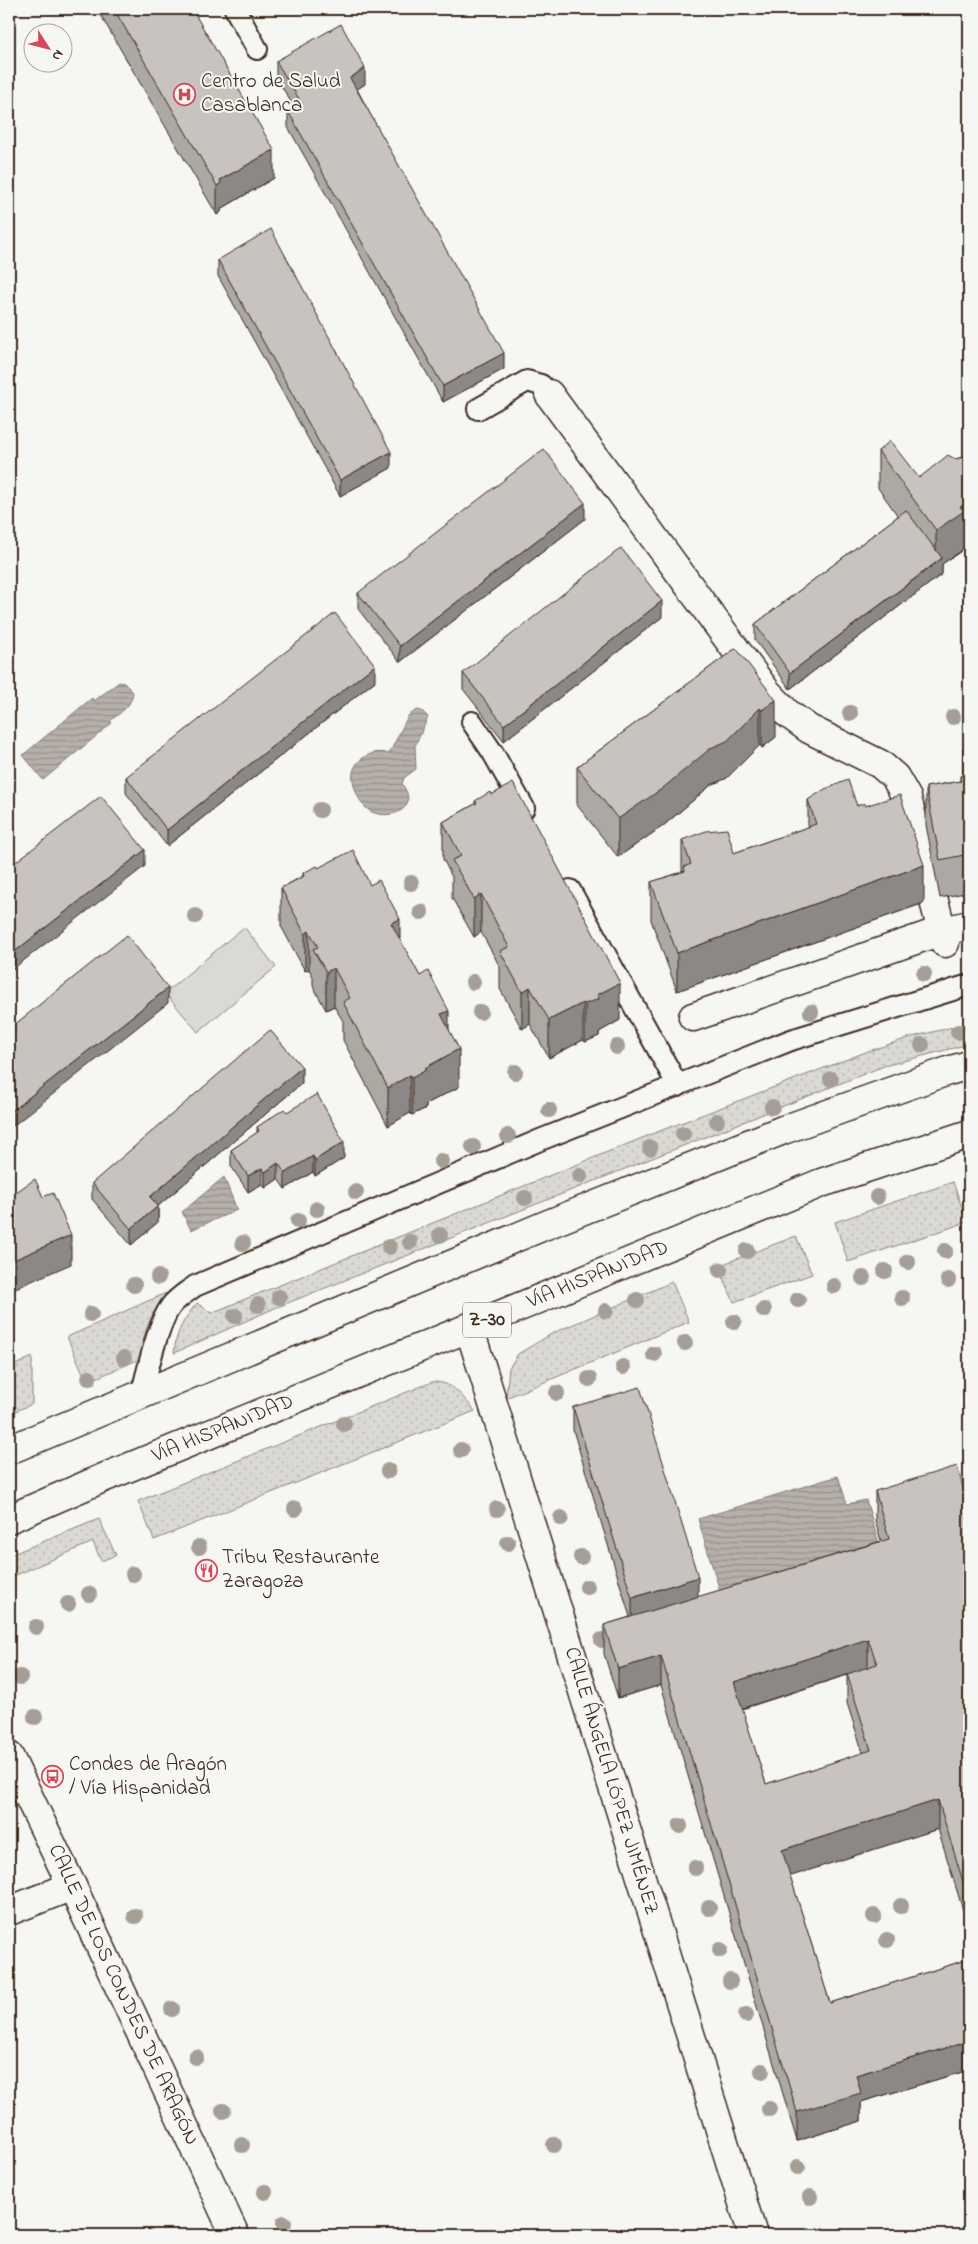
<svg xmlns="http://www.w3.org/2000/svg" width="978" height="2244" viewBox="0 0 978 2244" font-family="'Indie Flower',sans-serif">
<defs>
<pattern id="grass-dots" width="8" height="8" patternUnits="userSpaceOnUse" patternTransform="scale(1.25)"><rect width="8" height="8" fill="#dad9d3"/><path d="M2 2h.1M6 6h.1" fill="none" stroke="#bcbab5" stroke-width="1.8" stroke-linecap="round"/></pattern>
<pattern id="water-rules" width="6" height="5" patternUnits="userSpaceOnUse" patternTransform="scale(1.25)"><rect width="6" height="5" fill="#b6b0a9"/><path d="M0 2.5h6" fill="none" stroke="#958f89"/></pattern>
</defs>
<rect width="100%" height="100%" fill="#f6f6f2"/>
<filter id="ink" filterUnits="userSpaceOnUse"><feTurbulence type="fractalNoise" baseFrequency=".02" numOctaves="2"/><feDisplacementMap in="SourceGraphic" scale="10" xChannelSelector="R" yChannelSelector="G"/><feConvolveMatrix kernelMatrix="1 2 1 2 8 2 1 2 1" color-interpolation-filters="sRGB"/></filter>
<g filter="url(#ink)">
<!-- grass -->
<g fill="url(#grass-dots)" stroke="#8a8278">
<path d="M969,1023V1044L884,1066L275,1308L174,1353C176,1331 184,1319 197,1303L211,1313L652,1134L866,1052L908,1038Z"/>
<polygon points="953,1182 967,1222 848,1262 835,1222"/>
<polygon points="796,1236 812,1274 734,1302 718,1266"/>
<polygon points="672,1282 689,1322 506,1398 509,1368 518,1354 553,1333"/>
<path d="M166,1293C150,1315 143,1332 140,1359L87,1382L67,1337Z"/>
<polygon points="32,1357 32,1404 9,1414 9,1368"/>
<path d="M432,1382C452,1381 462,1396 475,1411L154,1540L138,1501Z"/>
<polygon points="99,1519 116,1555 101,1561 93,1542 9,1578 10,1555"/>
</g>
<!-- garden -->
<polygon fill="#dad9d3" stroke="#8a8278" points="244,927 276,967 198,1032 165,993"/>
<!-- water -->
<g fill="url(#water-rules)" stroke="#857a71">
<path d="M119,682L124,683L133,692C132,706 121,712 110,721L112,723L43,780L23,755L92,698L94,701Z"/>
<path d="M417,710L422,711L428,717L415,746L416,769L404,778L402,784C423,812 382,823 366,808C359,802 349,779 354,769C359,756 376,749 389,754L408,716Z"/>
<polygon points="224,1177 237,1210 191,1230 182,1212"/>
<polygon points="838,1476 847,1504 866,1500 881,1550 722,1598 698,1519"/>
</g>
<g fill="none" stroke-linecap="round" stroke-linejoin="round">
<defs>
<g id="service">
<polyline points="235,9 257,49"/>
<polyline points="478,409 527,381 541,385 549,394"/>
<polyline points="472,722 493,753 524,808"/>
<polyline points="570,890 678,1086"/>
<path d="M141,1395C148,1371 157,1325 171,1306C178,1297 187,1292 195,1286L540,1140L791,1040L969,985"/>
</g>
<polyline id="pedestrian" points="9,1911 72,1886"/>
<g id="minor">
<polyline points="549,394 766,691 787,713 809,729 880,764 895,777 907,798 945,943"/>
<polyline points="693,1017 935,933 969,925"/>
<polyline points="469,1327 753,2235"/>
</g>
<polyline id="tertiary" points="9,1756 72,1886 235,2235"/>
<g id="trunk">
<polyline points="9,1450 546,1225 783,1130 948,1071 969,1065"/>
<polyline points="9,1519 103,1478 821,1183 969,1134"/>
</g>
</defs>
<!-- service casing -->
<use href="#service" stroke="#3b2a1e" stroke-width="24"/>
<!-- pedestrian casing -->
<use href="#pedestrian" stroke="#3b2a1e" stroke-width="31"/>
<!-- minor casing -->
<use href="#minor" stroke="#3b2a1e" stroke-width="31"/>
<!-- tertiary casing -->
<use href="#tertiary" stroke="#3b2a1e" stroke-width="31"/>
<!-- trunk casing -->
<use href="#trunk" stroke="#3b2a1e" stroke-width="31"/>
<!-- service -->
<use href="#service" stroke="#f6f6f2" stroke-width="20"/>
<!-- pedestrian -->
<use href="#pedestrian" stroke="#f6f6f2" stroke-width="28"/>
<!-- minor -->
<use href="#minor" stroke="#f6f6f2" stroke-width="28"/>
<!-- tertiary -->
<use href="#tertiary" stroke="#f6f6f2" stroke-width="28"/>
<!-- trunk -->
<use href="#trunk" stroke="#f6f6f2" stroke-width="28"/>
</g>
<!-- trees -->
<g fill="#a59e96">
<circle cx="850" cy="713" r="8"/>
<circle cx="953" cy="717" r="8"/>
<circle cx="320" cy="810" r="8"/>
<circle cx="411" cy="883" r="8"/>
<circle cx="421" cy="912" r="8"/>
<circle cx="195" cy="916" r="8"/>
<circle cx="924" cy="974" r="8"/>
<circle cx="473" cy="982" r="8"/>
<circle cx="480" cy="1012" r="8"/>
<circle cx="811" cy="1012" r="8"/>
<circle cx="958" cy="1032" r="8"/>
<circle cx="922" cy="1045" r="8"/>
<circle cx="617" cy="1047" r="8"/>
<circle cx="515" cy="1072" r="8"/>
<circle cx="831" cy="1079" r="8"/>
<circle cx="772" cy="1107" r="8"/>
<circle cx="549" cy="1110" r="8"/>
<circle cx="717" cy="1121" r="8"/>
<circle cx="683" cy="1134" r="8"/>
<circle cx="508" cy="1136" r="8"/>
<circle cx="473" cy="1147" r="8"/>
<circle cx="650" cy="1148" r="8"/>
<circle cx="441" cy="1161" r="8"/>
<circle cx="580" cy="1176" r="8"/>
<circle cx="356" cy="1192" r="8"/>
<circle cx="877" cy="1197" r="8"/>
<circle cx="525" cy="1198" r="8"/>
<circle cx="317" cy="1209" r="8"/>
<circle cx="298" cy="1221" r="8"/>
<circle cx="440" cy="1235" r="8"/>
<circle cx="410" cy="1242" r="8"/>
<circle cx="243" cy="1243" r="8"/>
<circle cx="389" cy="1247" r="8"/>
<circle cx="747" cy="1251" r="8"/>
<circle cx="945" cy="1251" r="8"/>
<circle cx="908" cy="1262" r="8"/>
<circle cx="720" cy="1270" r="8"/>
<circle cx="885" cy="1271" r="8"/>
<circle cx="158" cy="1277" r="8"/>
<circle cx="863" cy="1278" r="8"/>
<circle cx="948" cy="1280" r="8"/>
<circle cx="134" cy="1285" r="8"/>
<circle cx="834" cy="1286" r="8"/>
<circle cx="279" cy="1297" r="8"/>
<circle cx="902" cy="1298" r="8"/>
<circle cx="637" cy="1300" r="8"/>
<circle cx="798" cy="1300" r="8"/>
<circle cx="258" cy="1305" r="8"/>
<circle cx="764" cy="1310" r="8"/>
<circle cx="606" cy="1311" r="8"/>
<circle cx="91" cy="1314" r="8"/>
<circle cx="235" cy="1316" r="8"/>
<circle cx="734" cy="1322" r="8"/>
<circle cx="685" cy="1343" r="8"/>
<circle cx="654" cy="1354" r="8"/>
<circle cx="124" cy="1358" r="8"/>
<circle cx="623" cy="1367" r="8"/>
<circle cx="89" cy="1378" r="8"/>
<circle cx="589" cy="1379" r="8"/>
<circle cx="557" cy="1393" r="8"/>
<circle cx="344" cy="1424" r="8"/>
<circle cx="461" cy="1450" r="8"/>
<circle cx="388" cy="1471" r="8"/>
<circle cx="295" cy="1509" r="8"/>
<circle cx="497" cy="1509" r="8"/>
<circle cx="561" cy="1518" r="8"/>
<circle cx="508" cy="1543" r="8"/>
<circle cx="199" cy="1547" r="8"/>
<circle cx="581" cy="1557" r="8"/>
<circle cx="133" cy="1574" r="8"/>
<circle cx="587" cy="1587" r="8"/>
<circle cx="89" cy="1594" r="8"/>
<circle cx="68" cy="1604" r="8"/>
<circle cx="36" cy="1627" r="8"/>
<circle cx="602" cy="1640" r="8"/>
<circle cx="20" cy="1677" r="8"/>
<circle cx="35" cy="1717" r="8"/>
<circle cx="680" cy="1826" r="8"/>
<circle cx="695" cy="1868" r="8"/>
<circle cx="901" cy="1906" r="8"/>
<circle cx="709" cy="1908" r="8"/>
<circle cx="135" cy="1916" r="8"/>
<circle cx="874" cy="1916" r="8"/>
<circle cx="887" cy="1940" r="8"/>
<circle cx="720" cy="1950" r="8"/>
<circle cx="730" cy="1981" r="8"/>
<circle cx="172" cy="2009" r="8"/>
<circle cx="746" cy="2015" r="8"/>
<circle cx="196" cy="2057" r="8"/>
<circle cx="762" cy="2071" r="8"/>
<circle cx="769" cy="2109" r="8"/>
<circle cx="223" cy="2111" r="8"/>
<circle cx="242" cy="2145" r="8"/>
<circle cx="554" cy="2145" r="8"/>
<circle cx="798" cy="2167" r="8"/>
<circle cx="265" cy="2192" r="8"/>
<circle cx="810" cy="2197" r="8"/>
<circle cx="284" cy="2223" r="8"/>
</g>
<!-- wall -->
<g fill="#aca8a3" stroke="#3b2a1e" fill-rule="evenodd">
<polygon points="97,9 192,9 274,178 221,209 221,212 217,215"/>
<polygon points="276,61 365,84 357,89 504,369 443,402 288,127 288,111 294,107 276,77"/>
<polygon points="218,260 391,468 340,496 218,276"/>
<polygon points="878,451 919,478 955,459 969,456 969,539 964,542 964,549 942,564 942,574 790,689 755,640 755,624 898,516 878,488"/>
<polygon points="585,519 400,662 358,609 358,593"/>
<polygon points="662,617 504,741 463,689 463,673"/>
<polygon points="736,648 776,737 762,748 760,745 727,778 711,785 663,826 618,857 577,805 577,767"/>
<polygon points="375,681 167,846 126,793 126,777"/>
<polygon points="969,747 969,892 940,898 926,825 926,787 960,781 960,776 963,775 963,748"/>
<polygon points="808,800 865,806 924,903 677,991 651,920 651,882 682,872 682,840 734,853 808,827"/>
<polygon points="475,801 620,1020 599,1032 599,1036 585,1042 583,1040 549,1058 530,1024 522,1029 500,989 500,967 481,932 474,937 452,898 452,877 443,859 443,822 475,804"/>
<polygon points="318,868 370,885 449,1030 459,1087 426,1104 426,1108 412,1115 410,1113 388,1126 343,1040 343,1021 334,1006 326,1010 313,986 313,977 309,969 305,971 281,926 281,888 303,876 303,873"/>
<polygon points="302,1083 158,1206 158,1222 131,1245 92,1199 92,1183"/>
<polygon points="287,1112 344,1158 315,1176 313,1172 285,1189 278,1179 265,1188 262,1184 248,1192 231,1166 231,1150 257,1133 257,1127"/>
<path d="M573,1407L698,1597L881,1541L875,1520V1491L969,1508V1930L938,1829L790,1876L830,2003L969,1959V2070L861,2102V2121L797,2141L661,1685L618,1698L604,1654V1625L630,1617L573,1430ZM847,1675V1703L863,1753L766,1784L742,1709Z"/>
</g>
<!-- shaded-wall -->
<g fill="#8c8885" stroke="#3b2a1e">
<polygon points="365,68 365,84 350,94 350,78"/>
<polygon points="274,150 274,178 221,209 221,212 217,215 217,186 220,180"/>
<polygon points="504,353 504,369 443,402 443,386"/>
<polygon points="391,452 391,468 340,496 340,480"/>
<polygon points="969,501 969,539 964,542 964,549 942,564 942,574 790,689 790,673 936,563 936,530 960,507"/>
<polygon points="585,503 585,519 400,662 400,646"/>
<polygon points="662,601 662,617 504,741 504,725"/>
<polygon points="375,665 375,681 167,846 167,830"/>
<polygon points="776,700 776,737 762,748 762,710"/>
<polygon points="760,708 760,745 727,778 711,785 663,826 618,857 618,819"/>
<polygon points="145,850 145,866 9,972 9,956"/>
<polygon points="924,865 924,903 677,991 677,953"/>
<polygon points="481,894 481,932 474,937 474,899"/>
<polygon points="400,919 400,956 391,923"/>
<polygon points="309,931 309,969 305,971 305,934"/>
<polygon points="334,968 334,1006 326,1010 326,972"/>
<polygon points="620,983 620,1020 599,1032 599,1036 585,1042 585,1004 597,995"/>
<polygon points="530,987 530,1024 522,1029 522,992"/>
<polygon points="168,988 168,1003 9,1129 9,1113"/>
<polygon points="583,1003 583,1040 549,1058 549,1020"/>
<polygon points="449,1011 449,1048 441,1014"/>
<polygon points="459,1049 459,1087 426,1104 426,1108 412,1115 412,1078 425,1068"/>
<polygon points="302,1067 302,1083 150,1213 150,1197"/>
<polygon points="410,1075 410,1113 388,1126 388,1088"/>
<polygon points="344,1142 344,1158 315,1176 315,1160"/>
<polygon points="313,1156 313,1172 285,1189 285,1173"/>
<polygon points="278,1163 278,1179 265,1188 265,1172"/>
<polygon points="262,1168 262,1184 248,1192 248,1176"/>
<polygon points="158,1206 158,1222 131,1245 131,1229"/>
<polygon points="71,1235 71,1264 9,1291 9,1262"/>
<polygon points="698,1577 698,1600 632,1620 632,1598"/>
<polygon points="868,1639 868,1668 734,1711 734,1682"/>
<polygon points="661,1656 661,1685 618,1698 618,1669"/>
<polygon points="938,1800 938,1829 782,1879 782,1850"/>
<polygon points="969,2041 969,2070 861,2102 861,2121 797,2141 797,2112 856,2075"/>
</g>
<!-- building -->
<g fill="#c8c3be" stroke="#3b2a1e" fill-rule="evenodd">
<polygon points="114,9 192,9 274,150 220,180 221,183 217,186"/>
<polygon points="341,24 365,68 350,78 504,353 443,386 288,111 302,104 276,61"/>
<polygon points="271,229 391,452 340,480 218,260"/>
<polygon points="890,441 919,478 948,455 955,459 969,456 969,501 960,507 964,511 936,530 878,451"/>
<polygon points="544,449 585,503 400,646 358,593"/>
<polygon points="906,510 942,558 790,673 755,624"/>
<polygon points="621,548 662,601 504,725 463,673"/>
<polygon points="335,613 375,665 167,830 126,777"/>
<polygon points="736,648 776,700 762,710 760,708 727,741 711,748 663,788 618,819 577,767"/>
<polygon points="969,747 969,854 940,860 926,787 961,781 960,776 968,775 963,748"/>
<polygon points="848,780 857,806 865,803 865,806 900,795 924,865 677,953 651,882 685,871 684,867 691,864 682,840 706,831 727,829 734,853 816,824 808,800 825,789"/>
<polygon points="513,783 620,983 597,995 599,999 585,1004 583,1003 549,1020 530,987 522,992 500,951 509,947 481,894 474,899 452,860 461,856 443,822 477,803 475,801 490,792 491,795"/>
<polygon points="101,796 145,850 9,956 9,867"/>
<polygon points="353,850 370,885 379,880 400,919 391,923 420,976 428,971 449,1011 441,1014 459,1049 425,1068 426,1070 412,1078 410,1075 388,1088 343,1002 350,998 334,968 326,972 313,949 318,947 309,931 305,934 281,888 304,876 303,873 317,866 318,868"/>
<polygon points="127,935 168,988 9,1113 9,1029"/>
<polygon points="270,1030 302,1067 150,1197 158,1206 131,1229 92,1183"/>
<polygon points="317,1094 344,1142 315,1160 313,1156 285,1173 278,1163 265,1172 262,1168 248,1176 231,1150 259,1131 257,1127 284,1109 287,1112"/>
<polygon points="35,1179 43,1197 53,1193 71,1235 9,1262 9,1197"/>
<polygon points="640,1387 698,1577 632,1598 573,1407"/>
<path d="M957,1466L969,1508V1901L938,1800L782,1850L830,2003L969,1959V2041L856,2075L861,2093L797,2112L661,1656L618,1669L604,1625L889,1539L875,1491ZM868,1639L877,1664L847,1674L871,1750L766,1784L734,1682Z"/>
</g>
</g>
<!-- icons -->
<defs>
<symbol id="hospital-ring" viewBox="-11 -11 22 22"><circle r="9.5" fill="#f6f6f2" stroke="#d1495b" stroke-width="1.5"/><path d="M-5-5h3v3.5h4V-5h3V5h-3V1.5h-4V5h-3Z" fill="#d1495b"/></symbol>
<symbol id="restaurant-ring" viewBox="-11 -11 22 22"><circle r="9.5" fill="#f6f6f2" stroke="#d1495b" stroke-width="1.5"/><path d="M-5-6h1v4h1v-4h1v4h1v-4h1v5L-1.5 .5V6h-2V.5L-5-1ZM5-6V6H3V1.5H1.5Q1.5-4 5-6Z" fill="#d1495b"/></symbol>
<symbol id="bus-ring" viewBox="-11 -11 22 22"><circle r="9.5" fill="#f6f6f2" stroke="#d1495b" stroke-width="1.5"/><path d="M-5-6H5V4H4V6H2V4H-2V6H-4V4H-5ZM-3.5-4V0h7V-4ZM-3.5 1.2v1.5H-2V1.2ZM2 1.2v1.5H3.5V1.2Z" fill="#d1495b"/></symbol>
</defs>
<g fill-rule="evenodd">
<use href="#hospital-ring" x="172" y="82" width="25" height="25"/>
<use href="#restaurant-ring" x="194" y="1558" width="25" height="25"/>
<use href="#bus-ring" x="40" y="1764" width="25" height="25"/>
</g>
<g text-anchor="middle" dominant-baseline="central" stroke-width="4" stroke-linejoin="round" paint-order="stroke">
<!-- shield labels -->
<rect fill="#f6f6f2" stroke="#73675e" stroke-width="1" x="463" y="1302.5" width="48" height="35" rx="4"/>
<g font-size="20" font-weight="bold" fill="#3b2a1e">
<text x="487" y="1320">Z-30</text>
</g>
<!-- poi labels -->
<g font-size="21" fill="#3b2a1e" stroke="#f6f6f2" text-anchor="start">
<text x="201" y="82">Centro de Salud<tspan x="201" dy="24">Casablanca</tspan></text>
<text x="222" y="1558">Tribu Restaurante<tspan x="222" dy="24">Zaragoza</tspan></text>
<text x="69" y="1765">Condes de Aragón<tspan x="69" dy="24">/ Vía Hispanidad</tspan></text>
</g>
<!-- street labels -->
<g font-size="21" fill="#3b2a1e" stroke="#f6f6f2">
<text transform="translate(598 1275) rotate(-22)">VÍA HISPANIDAD</text>
<text transform="translate(223 1429) rotate(-22)">VÍA HISPANIDAD</text>
<text transform="translate(611 1781) rotate(73)">CALLE ÁNGELA LÓPEZ JIMÉNEZ</text>
<text transform="translate(123 1995) rotate(65)">CALLE DE LOS CONDES DE ARAGÓN</text>
</g>
</g>
<!-- margin -->
<rect width="978" height="2244" fill="none" stroke="#f6f6f2" stroke-width="30"/>
<rect x="15" y="15" width="948" height="2214" fill="none" stroke="#3b2a1e" stroke-width="2" filter="url(#ink)"/>
<!-- north arrow -->
<g transform="translate(48 48) rotate(126)"><circle r="24" fill="#f6f6f2" stroke="#aba49d"/>
<path d="M0-4L9 19L0 12L-9 19Z" fill="#d1495b"/>
<text y="-8" font-size="14" font-weight="bold" text-anchor="middle" fill="#3b2a1e">N</text>
</g>
</svg>
